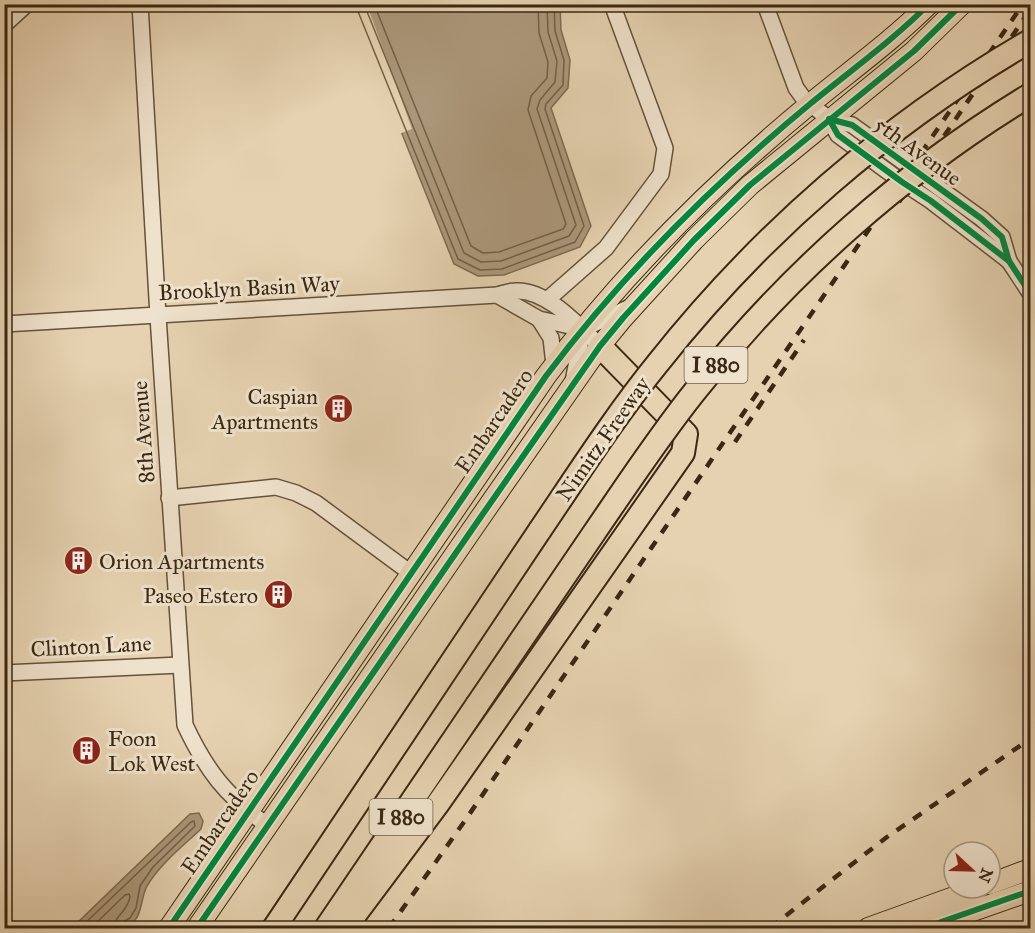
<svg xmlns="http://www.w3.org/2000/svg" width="1035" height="933" viewBox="0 0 1035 933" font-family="'IM FELL Great Primer',serif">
<rect width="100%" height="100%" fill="#e6d2b1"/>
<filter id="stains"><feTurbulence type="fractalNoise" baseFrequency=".00333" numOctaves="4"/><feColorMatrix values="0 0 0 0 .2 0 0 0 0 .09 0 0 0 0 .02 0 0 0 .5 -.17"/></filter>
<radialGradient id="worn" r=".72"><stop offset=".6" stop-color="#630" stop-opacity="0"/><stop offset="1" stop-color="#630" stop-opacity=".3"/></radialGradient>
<!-- water -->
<g fill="#ac987b" stroke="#7e6b51" stroke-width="1.5">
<polygon points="349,5 560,5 561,30 570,60 568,88 551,108 591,226 580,247 504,275 478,276 454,264 355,16"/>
<path d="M199,813L203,821L201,829C182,847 160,864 147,886C139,901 144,922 123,928C112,931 85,929 72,928L190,814Z"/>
</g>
<!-- pier -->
<polygon fill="#e6d2b1" points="346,4 367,5 412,129 399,134"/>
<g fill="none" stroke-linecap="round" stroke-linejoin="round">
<!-- shore -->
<g stroke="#736046" stroke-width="1.5">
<polyline points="355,4 458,259 480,270 502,269 575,242 584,226 545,109 546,104 563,85 564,60 555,31 554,4"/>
<polyline points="364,4 464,253 481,262 501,261 569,236 576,225 537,109 540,100 555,82 557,61 548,32 547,4"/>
<polyline points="374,4 471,246 483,253 499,252 563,229 566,224 528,110 531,96 547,78 548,62 539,33 538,4"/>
<polyline points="80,928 191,822 194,821 195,826 153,867 140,886 136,908 130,918 123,922 122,928"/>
<path d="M91,928L125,895L129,894L130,897C127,913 115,914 114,928"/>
</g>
<defs>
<g id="minor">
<path d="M140,4L158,316L185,725C206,770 226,796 267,825"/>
<polyline points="765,4 796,88 804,99 829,119 838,135 902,182 931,201 1009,261"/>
<polyline points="4,25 27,4"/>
<polyline points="829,119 852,125 982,219 1002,237 1009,261 1030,293"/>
<polyline points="497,295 539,319 583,329 628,308"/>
<polyline points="547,300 606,248 661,174 665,148 612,4"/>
<polyline points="539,319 551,338 554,365"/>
<path d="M4,324L497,295C502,294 509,291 515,291C547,289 579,326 600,346"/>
<polyline points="573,382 583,329"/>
<polyline points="169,498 276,487 296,493 316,503 412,574"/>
<polyline points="4,673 180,665"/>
</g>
<g id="major">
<polyline points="990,884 1030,869"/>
<path d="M169,928L546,376C622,275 713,184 810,104C850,71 892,41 929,4"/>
<polyline points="197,928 480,518 600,346 623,318 694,240 750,185 914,51 962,4"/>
<polyline points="868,928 979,888"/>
<polyline points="924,928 1030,891"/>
</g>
<g id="highway">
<polyline points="274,928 540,530"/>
<polyline points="326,928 477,705"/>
<polyline points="345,928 437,805 683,453 686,434 600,346"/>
</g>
</defs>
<!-- minor casing -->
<use href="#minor" stroke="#65523a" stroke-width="18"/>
<!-- major casing -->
<use href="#major" stroke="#3a2812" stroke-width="22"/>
<!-- highway casing -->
<use href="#highway" stroke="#3a2812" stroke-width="26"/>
<!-- minor -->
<use href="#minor" stroke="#efe2cc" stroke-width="15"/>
<!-- major -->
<use href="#major" stroke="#e6d2b1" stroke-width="20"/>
<!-- highway -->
<use href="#highway" stroke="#e6d2b1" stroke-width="22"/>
<!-- rail -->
<g stroke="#3a2812" stroke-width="4.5" stroke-dasharray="10 10" stroke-linecap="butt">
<polyline points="899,202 1030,10"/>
<polyline points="735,442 804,340"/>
<polyline points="389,928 464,822 1023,4"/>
<polyline points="770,928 887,837 1030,739"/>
</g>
<defs>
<g id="highway-bridge">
<path d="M540,530C578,474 615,416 658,363C760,234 888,123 1030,41"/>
<path d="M477,705C516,648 555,591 594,533C627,485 659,436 696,390C789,273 903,172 1030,95"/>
</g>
</defs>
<!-- highway-bridge casing -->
<use href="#highway-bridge" stroke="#3a2812" stroke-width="26" stroke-linecap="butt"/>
<!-- highway-bridge -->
<use href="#highway-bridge" stroke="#e6d2b1" stroke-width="22"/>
<defs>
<g id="cycleway">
<polyline points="829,119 852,125 982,219 1002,237 1009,261 1030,293"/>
<polyline points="829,119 838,135 902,182 931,201 1009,261"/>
<path d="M169,928L546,376C622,275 713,184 810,104C850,71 892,41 929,4"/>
<polyline points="197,928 480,518 600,346 623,318 694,240 750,185 914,51 962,4"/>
<polyline points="924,928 1030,891"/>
</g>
</defs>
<!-- cycleway casing -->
<use href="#cycleway" stroke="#efe2cc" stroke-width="10"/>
<!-- cycleway -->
<use href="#cycleway" stroke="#00873e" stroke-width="6"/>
</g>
<!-- icons -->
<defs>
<symbol id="building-disc" viewBox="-11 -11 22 22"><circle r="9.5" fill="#8f2418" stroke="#efe2cc"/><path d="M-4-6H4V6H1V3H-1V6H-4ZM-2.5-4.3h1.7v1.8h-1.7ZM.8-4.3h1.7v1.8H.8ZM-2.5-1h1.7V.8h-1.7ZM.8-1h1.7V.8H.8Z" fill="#fff"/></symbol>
</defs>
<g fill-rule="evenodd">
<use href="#building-disc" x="322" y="392" width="33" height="33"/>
<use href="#building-disc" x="62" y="544" width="33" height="33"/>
<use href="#building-disc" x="262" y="578" width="33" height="33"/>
<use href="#building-disc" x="70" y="734" width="33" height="33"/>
</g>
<g text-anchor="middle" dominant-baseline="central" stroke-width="6" stroke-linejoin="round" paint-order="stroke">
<!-- shield labels -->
<g fill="#efe2cc" stroke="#70604a" stroke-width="1.5">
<rect x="684.5" y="347" width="63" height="36" rx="4.5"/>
<rect x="369.5" y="799" width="63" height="36" rx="4.5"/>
</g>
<g font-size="21" font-weight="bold" fill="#3a2812">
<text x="716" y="365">I 880</text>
<text x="401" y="817">I 880</text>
</g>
<!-- street labels -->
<g font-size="22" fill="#3a2812" stroke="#efe2cc">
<text transform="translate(918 151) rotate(36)">5th Avenue</text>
<text transform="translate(249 288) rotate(-3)">Brooklyn Basin Way</text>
<text transform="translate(494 421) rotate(-56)">Embarcadero</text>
<text transform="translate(143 432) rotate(-94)">8th Avenue</text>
<text transform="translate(603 439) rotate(-55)">Nimitz Freeway</text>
<text transform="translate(91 646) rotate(-3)">Clinton Lane</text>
<text transform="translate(220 822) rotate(-56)">Embarcadero</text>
</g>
<!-- poi labels -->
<g font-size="22" fill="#3a2812" stroke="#efe2cc" text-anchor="end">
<text x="318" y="396">Caspian<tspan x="318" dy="25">Apartments</tspan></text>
<text x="99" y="561" text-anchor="start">Orion Apartments</text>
<text x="258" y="595">Paseo Estero</text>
<text x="108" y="738" text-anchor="start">Foon<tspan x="108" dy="25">Lok West</tspan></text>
</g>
</g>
<!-- margin -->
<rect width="1035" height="933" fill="none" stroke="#e6d2b1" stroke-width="24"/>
<rect x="6" y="6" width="1023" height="921" fill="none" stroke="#3a2812" stroke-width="3"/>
<rect x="12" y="12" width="1011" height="909" fill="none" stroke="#3a2812" stroke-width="1.5"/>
<!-- north arrow -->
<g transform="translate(972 870) rotate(112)"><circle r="28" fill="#efe2cc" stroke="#a79882" stroke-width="1.5"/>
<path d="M0-4.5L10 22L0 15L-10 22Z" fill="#8f2418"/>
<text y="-9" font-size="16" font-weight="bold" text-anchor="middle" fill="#3a2812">N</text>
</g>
<rect width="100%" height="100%" filter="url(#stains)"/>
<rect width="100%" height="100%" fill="url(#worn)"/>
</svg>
